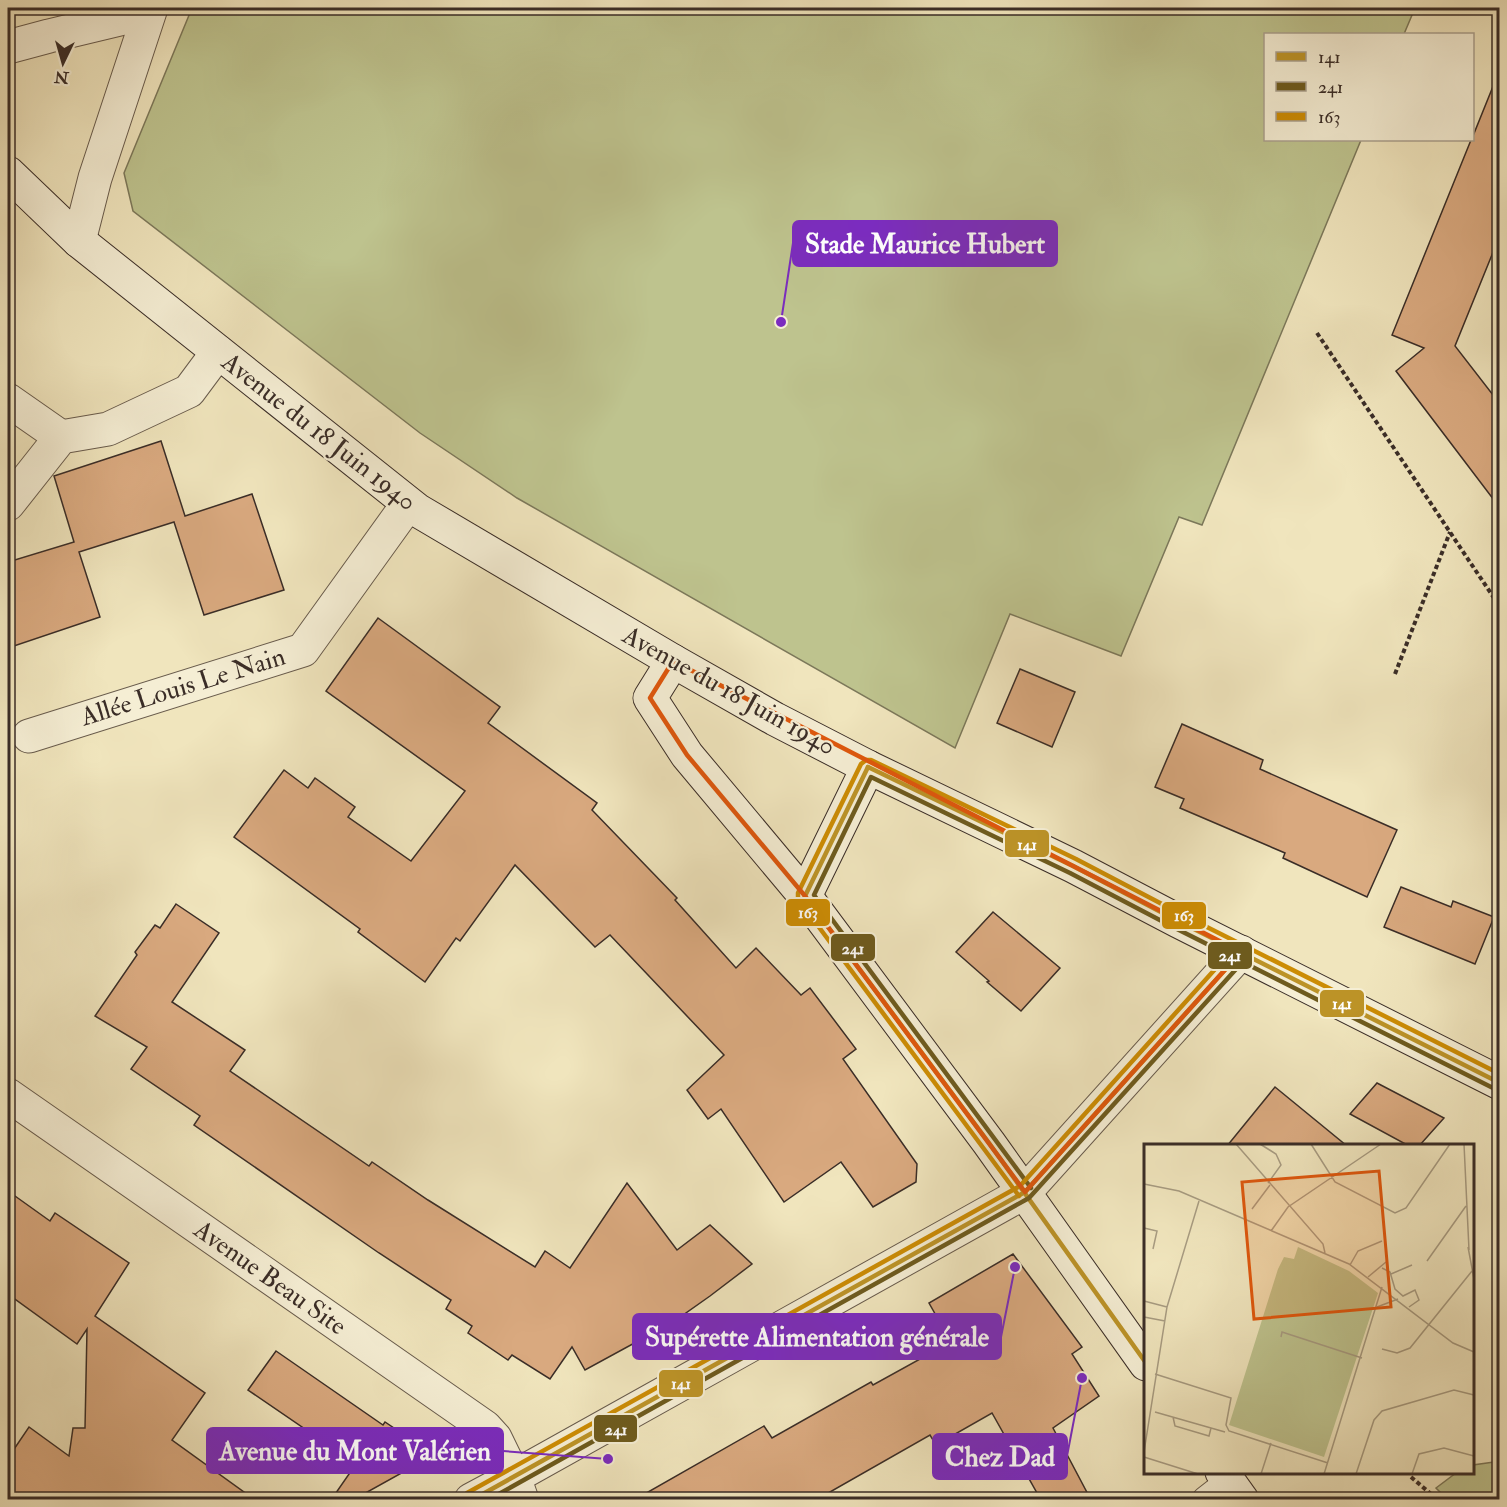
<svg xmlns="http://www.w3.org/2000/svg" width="1507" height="1507" viewBox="0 0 1507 1507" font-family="'IM FELL Double Pica',serif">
<rect width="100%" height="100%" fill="#f0e5bd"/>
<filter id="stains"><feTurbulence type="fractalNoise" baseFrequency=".00333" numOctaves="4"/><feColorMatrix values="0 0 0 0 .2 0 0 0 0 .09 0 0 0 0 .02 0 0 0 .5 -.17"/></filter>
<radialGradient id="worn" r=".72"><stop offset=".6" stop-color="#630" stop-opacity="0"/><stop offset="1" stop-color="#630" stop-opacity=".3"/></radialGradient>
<!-- green -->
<g fill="#bec38e" stroke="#7c785a" stroke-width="1.5">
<polygon points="192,8 1415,8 1404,34 1266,34 1266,140 1361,140 1202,525 1179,517 1121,656 1010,614 955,748 517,498 420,433 133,211 124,173"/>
<polygon points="1494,1462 1499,1463 1499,1499 1447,1499 1436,1488 1456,1473 1472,1472 1473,1465"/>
</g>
<!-- building -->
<g fill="#d9a97f" stroke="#3a2d27" stroke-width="1.5">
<polygon points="1498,74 1500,74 1500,235 1455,346 1500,404 1500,508 1396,371 1424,348 1392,335 1471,140 1473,140 1473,136"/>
<polygon points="161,441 185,516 252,494 284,590 204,615 174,522 79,552 100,617 8,648 8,562 74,542 54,476"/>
<polygon points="378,618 500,707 488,723 597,803 592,810 677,898 675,900 736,968 756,948 801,995 810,988 856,1049 843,1059 917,1164 916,1182 873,1207 841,1162 784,1202 721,1109 708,1119 687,1090 724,1055 610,935 595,947 515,865 460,941 456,938 425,982 358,932 360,929 234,837 284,770 308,788 315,778 355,807 348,817 411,861 465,791 326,691"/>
<polygon points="1020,669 1075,692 1052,747 997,723"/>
<polygon points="1182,724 1263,760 1260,769 1397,830 1367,897 1283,858 1285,853 1180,808 1184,799 1155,787"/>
<polygon points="1401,887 1451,907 1453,901 1494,917 1475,964 1384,927"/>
<polygon points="176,904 219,933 172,1002 245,1050 230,1071 369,1166 372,1162 428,1200 535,1267 545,1251 570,1268 627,1183 677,1250 710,1225 752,1264 710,1296 673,1322 585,1370 572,1347 550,1379 512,1355 508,1360 468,1333 472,1326 446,1309 451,1300 379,1253 194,1125 200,1116 131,1069 147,1047 95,1016 137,955 135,952 155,925 160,928"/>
<polygon points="993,912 1060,968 1021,1011 987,982 989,981 956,952"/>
<polygon points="1377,1083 1444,1118 1419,1146 1409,1146 1350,1114"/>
<polygon points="1275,1087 1347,1146 1227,1146"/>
<polygon points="8,1191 50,1221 55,1213 129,1263 95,1316 205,1393 172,1440 255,1500 8,1500 8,1458 29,1427 69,1456 73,1428 85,1428 87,1329 77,1344 8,1294"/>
<polygon points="1013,1254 1082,1347 1072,1354 1099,1396 1053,1428 1091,1500 1041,1500 992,1413 936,1445 930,1435 816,1500 634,1500 764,1426 772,1438 871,1382 873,1385 951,1342 929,1303"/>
<polygon points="276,1351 383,1425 385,1422 434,1455 353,1500 331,1500 356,1464 248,1390"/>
</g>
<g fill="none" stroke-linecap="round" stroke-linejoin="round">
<defs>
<polyline id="lane" points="1206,1500 1229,1482"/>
<g id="street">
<polyline points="8,47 49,36 149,12"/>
<polyline points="79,241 95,178 151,8"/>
<polyline points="8,400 61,437"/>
<polyline points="8,504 61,437 108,429 189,391 218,352"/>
<polyline points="29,736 303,650 408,504"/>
<polyline points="8,1095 485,1427 495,1438 514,1477 522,1500"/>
<polyline points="471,1500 514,1477 1025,1192 1241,952"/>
</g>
<g id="secondary">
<polyline points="8,173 79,241 417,510 673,661 775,719 868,767 1073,866 1178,921 1500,1083"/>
<polyline points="673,661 650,698 687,755 805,896 989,1143 1146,1364"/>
<polyline points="805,896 868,767"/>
<polyline points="1222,1472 1242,1500"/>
</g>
</defs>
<!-- lane casing -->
<use href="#lane" stroke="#685b4c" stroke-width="29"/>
<!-- street casing -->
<use href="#street" stroke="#685b4c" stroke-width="35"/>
<!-- secondary casing -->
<use href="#secondary" stroke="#3a2d27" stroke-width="35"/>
<!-- path -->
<g stroke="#3a2d27" stroke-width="4" stroke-dasharray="4.5 3" stroke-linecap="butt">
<polyline points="1317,333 1500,607"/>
<polyline points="1395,674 1450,532"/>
<polyline points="1411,1477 1438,1500"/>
</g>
<!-- lane -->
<use href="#lane" stroke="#f5eed4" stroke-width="27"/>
<!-- street -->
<use href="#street" stroke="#f5eed4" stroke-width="33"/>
<!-- secondary -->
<use href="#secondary" stroke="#f5eed4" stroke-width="33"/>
<defs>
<g id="bus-1">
<polyline points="868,767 1073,866 1178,921 1500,1083"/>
<polyline points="805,896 989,1143 1146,1363"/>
<polyline points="805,896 868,767"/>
<polyline points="472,1500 1025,1192 1241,952"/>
</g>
<g id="bus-2">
<polyline points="1031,1188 814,895 871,777 1070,873 1175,928 1497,1090"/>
<polyline points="488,1500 1029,1198 1247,957"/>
</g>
<g id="bus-3">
<polyline points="1019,1196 798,899 798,893 861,764 866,760 871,760 1076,859 1181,914 1500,1074"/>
<polyline points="467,1493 1020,1186 1235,947"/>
</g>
</defs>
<!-- bus-1 casing -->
<use href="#bus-1" stroke="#f5eed4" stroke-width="9"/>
<!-- bus-2 casing -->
<use href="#bus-2" stroke="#f5eed4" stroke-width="9"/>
<!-- bus-3 casing -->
<use href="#bus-3" stroke="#f5eed4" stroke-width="9"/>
<!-- bus-1 -->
<use href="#bus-1" stroke="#bc9327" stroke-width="4.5"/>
<!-- bus-2 -->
<use href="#bus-2" stroke="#6e5b1e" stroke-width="4.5"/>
<!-- bus-3 -->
<use href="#bus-3" stroke="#cc8c04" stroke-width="4.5"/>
</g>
<!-- marked area -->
<path fill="none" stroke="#df570d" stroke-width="4.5" stroke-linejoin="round" d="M673,661L1241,952L1025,1192L805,896L687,755L650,698Z"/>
<g text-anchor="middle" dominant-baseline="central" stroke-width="4.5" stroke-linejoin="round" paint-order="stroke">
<!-- street labels -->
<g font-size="26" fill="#3a2d27" stroke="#f5eed4">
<text transform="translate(319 432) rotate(38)">Avenue du 18 Juin 1940</text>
<text transform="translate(183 687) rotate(-17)">Allée Louis Le Nain</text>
<text transform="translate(729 691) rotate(29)">Avenue du 18 Juin 1940</text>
<text transform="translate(270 1278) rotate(35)">Avenue Beau Site</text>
</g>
</g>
<!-- overview -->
<g transform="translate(1144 1144)">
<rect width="330" height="330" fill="#f0e5bd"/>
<path d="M154,103L205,127L234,149L180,313L85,281L134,125L140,113L150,115Z" fill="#bec38e"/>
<path fill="none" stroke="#a79b81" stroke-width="1.5" d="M92,0L179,100L181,109M116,0L132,10L137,21L124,39M167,0L191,38L251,69L262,64L306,0M320,0L325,106M0,40L35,47L205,120L309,199L330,208M108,65L126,41M0,84L13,87L9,105M127,87L144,63L237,0M324,103L330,135M283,117L322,62M206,121L214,107L238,97M238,124L246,128L251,145L259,152L271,146L275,156L265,163M247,130L268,121M224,133L242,118M0,157L23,163M233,163L254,155M0,173L21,177M137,193L138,188L218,214M238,205L253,209L266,204L328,127M11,230L87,254L82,281L85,287L184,319M11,268L81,288M29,273L31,282L65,292L67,284M0,308L23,163L55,57M0,313L54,330M117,330L127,299M180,330L238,143M212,330L230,276L238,267L310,246L330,251M268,330L275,310L300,304L330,312"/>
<path fill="#df570d" fill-opacity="0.15" stroke="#df570d" stroke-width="3" d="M235,27L247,163L110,175L98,38Z"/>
<rect width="330" height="330" fill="none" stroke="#3a2d27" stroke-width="3"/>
</g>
<!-- callouts -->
<path fill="none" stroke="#7b2cbf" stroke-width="2" d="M781 322L793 243M1015 1267L1001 1337M608 1459L503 1451M1082 1378L1067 1456"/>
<g fill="#7b2cbf" stroke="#f5eed4" stroke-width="2">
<circle cx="781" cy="322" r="6"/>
<circle cx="1015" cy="1267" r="6"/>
<circle cx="608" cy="1459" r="6"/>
<circle cx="1082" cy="1378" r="6"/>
</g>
<g fill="#7b2cbf" stroke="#7b2cbf" stroke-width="2">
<rect x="793" y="221" width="264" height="45" rx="6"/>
<rect x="633" y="1314" width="368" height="45" rx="6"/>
<rect x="207" y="1428" width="296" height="45" rx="6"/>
<rect x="933" y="1434" width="134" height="45" rx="6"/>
</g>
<g font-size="27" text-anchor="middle" font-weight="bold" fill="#fff">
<text x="925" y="253">Stade Maurice Hubert</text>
<text x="817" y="1346">Supérette Alimentation générale</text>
<text x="355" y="1460">Avenue du Mont Valérien</text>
<text x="1000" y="1466">Chez Dad</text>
</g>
<g stroke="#f5eed4" stroke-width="2">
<rect x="1004" y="829" width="46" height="29" rx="6" fill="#bc9327"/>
<rect x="785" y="898" width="46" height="29" rx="6" fill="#cc8c04"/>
<rect x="1161" y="901" width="46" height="29" rx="6" fill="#cc8c04"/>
<rect x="830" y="933" width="46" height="29" rx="6" fill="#6e5b1e"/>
<rect x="1207" y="941" width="46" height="29" rx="6" fill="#6e5b1e"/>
<rect x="1319" y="989" width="46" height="29" rx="6" fill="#bc9327"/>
<rect x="658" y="1369" width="46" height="29" rx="6" fill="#bc9327"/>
<rect x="593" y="1414" width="45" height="29" rx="6" fill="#6e5b1e"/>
</g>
<g font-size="16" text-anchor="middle" font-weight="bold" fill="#fff">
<text x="1027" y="850">141</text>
<text x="808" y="918">163</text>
<text x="1184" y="921">163</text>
<text x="853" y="954">241</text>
<text x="1230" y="961">241</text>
<text x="1342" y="1009">141</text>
<text x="681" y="1389">141</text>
<text x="616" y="1435">241</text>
</g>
<!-- margin -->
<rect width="1507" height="1507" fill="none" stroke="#f0e5bd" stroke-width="30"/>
<rect x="9" y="9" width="1489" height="1489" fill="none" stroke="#3a2d27" stroke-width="3"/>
<rect x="15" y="15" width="1477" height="1477" fill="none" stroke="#3a2d27" stroke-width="1.5"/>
<!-- legend -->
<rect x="1264" y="33" width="210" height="108" fill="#f5eed4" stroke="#aaa18f" stroke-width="1.5"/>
<rect x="1276" y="52" width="30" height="9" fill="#bc9327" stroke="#aaa18f" stroke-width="1.5"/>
<text x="1318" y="63" font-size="18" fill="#3a2d27">141</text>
<rect x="1276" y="82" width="30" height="9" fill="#6e5b1e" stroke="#aaa18f" stroke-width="1.5"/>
<text x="1318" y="93" font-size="18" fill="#3a2d27">241</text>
<rect x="1276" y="112" width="30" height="9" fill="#cc8c04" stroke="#aaa18f" stroke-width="1.5"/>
<text x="1318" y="123" font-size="18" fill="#3a2d27">163</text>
<!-- north arrow -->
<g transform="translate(63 63) rotate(185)" stroke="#f5eed4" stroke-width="4.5" paint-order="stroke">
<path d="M0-4.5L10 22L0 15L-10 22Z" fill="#3a2d27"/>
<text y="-9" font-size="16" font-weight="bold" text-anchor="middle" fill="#3a2d27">N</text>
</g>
<rect width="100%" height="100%" filter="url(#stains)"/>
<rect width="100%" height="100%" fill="url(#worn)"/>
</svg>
